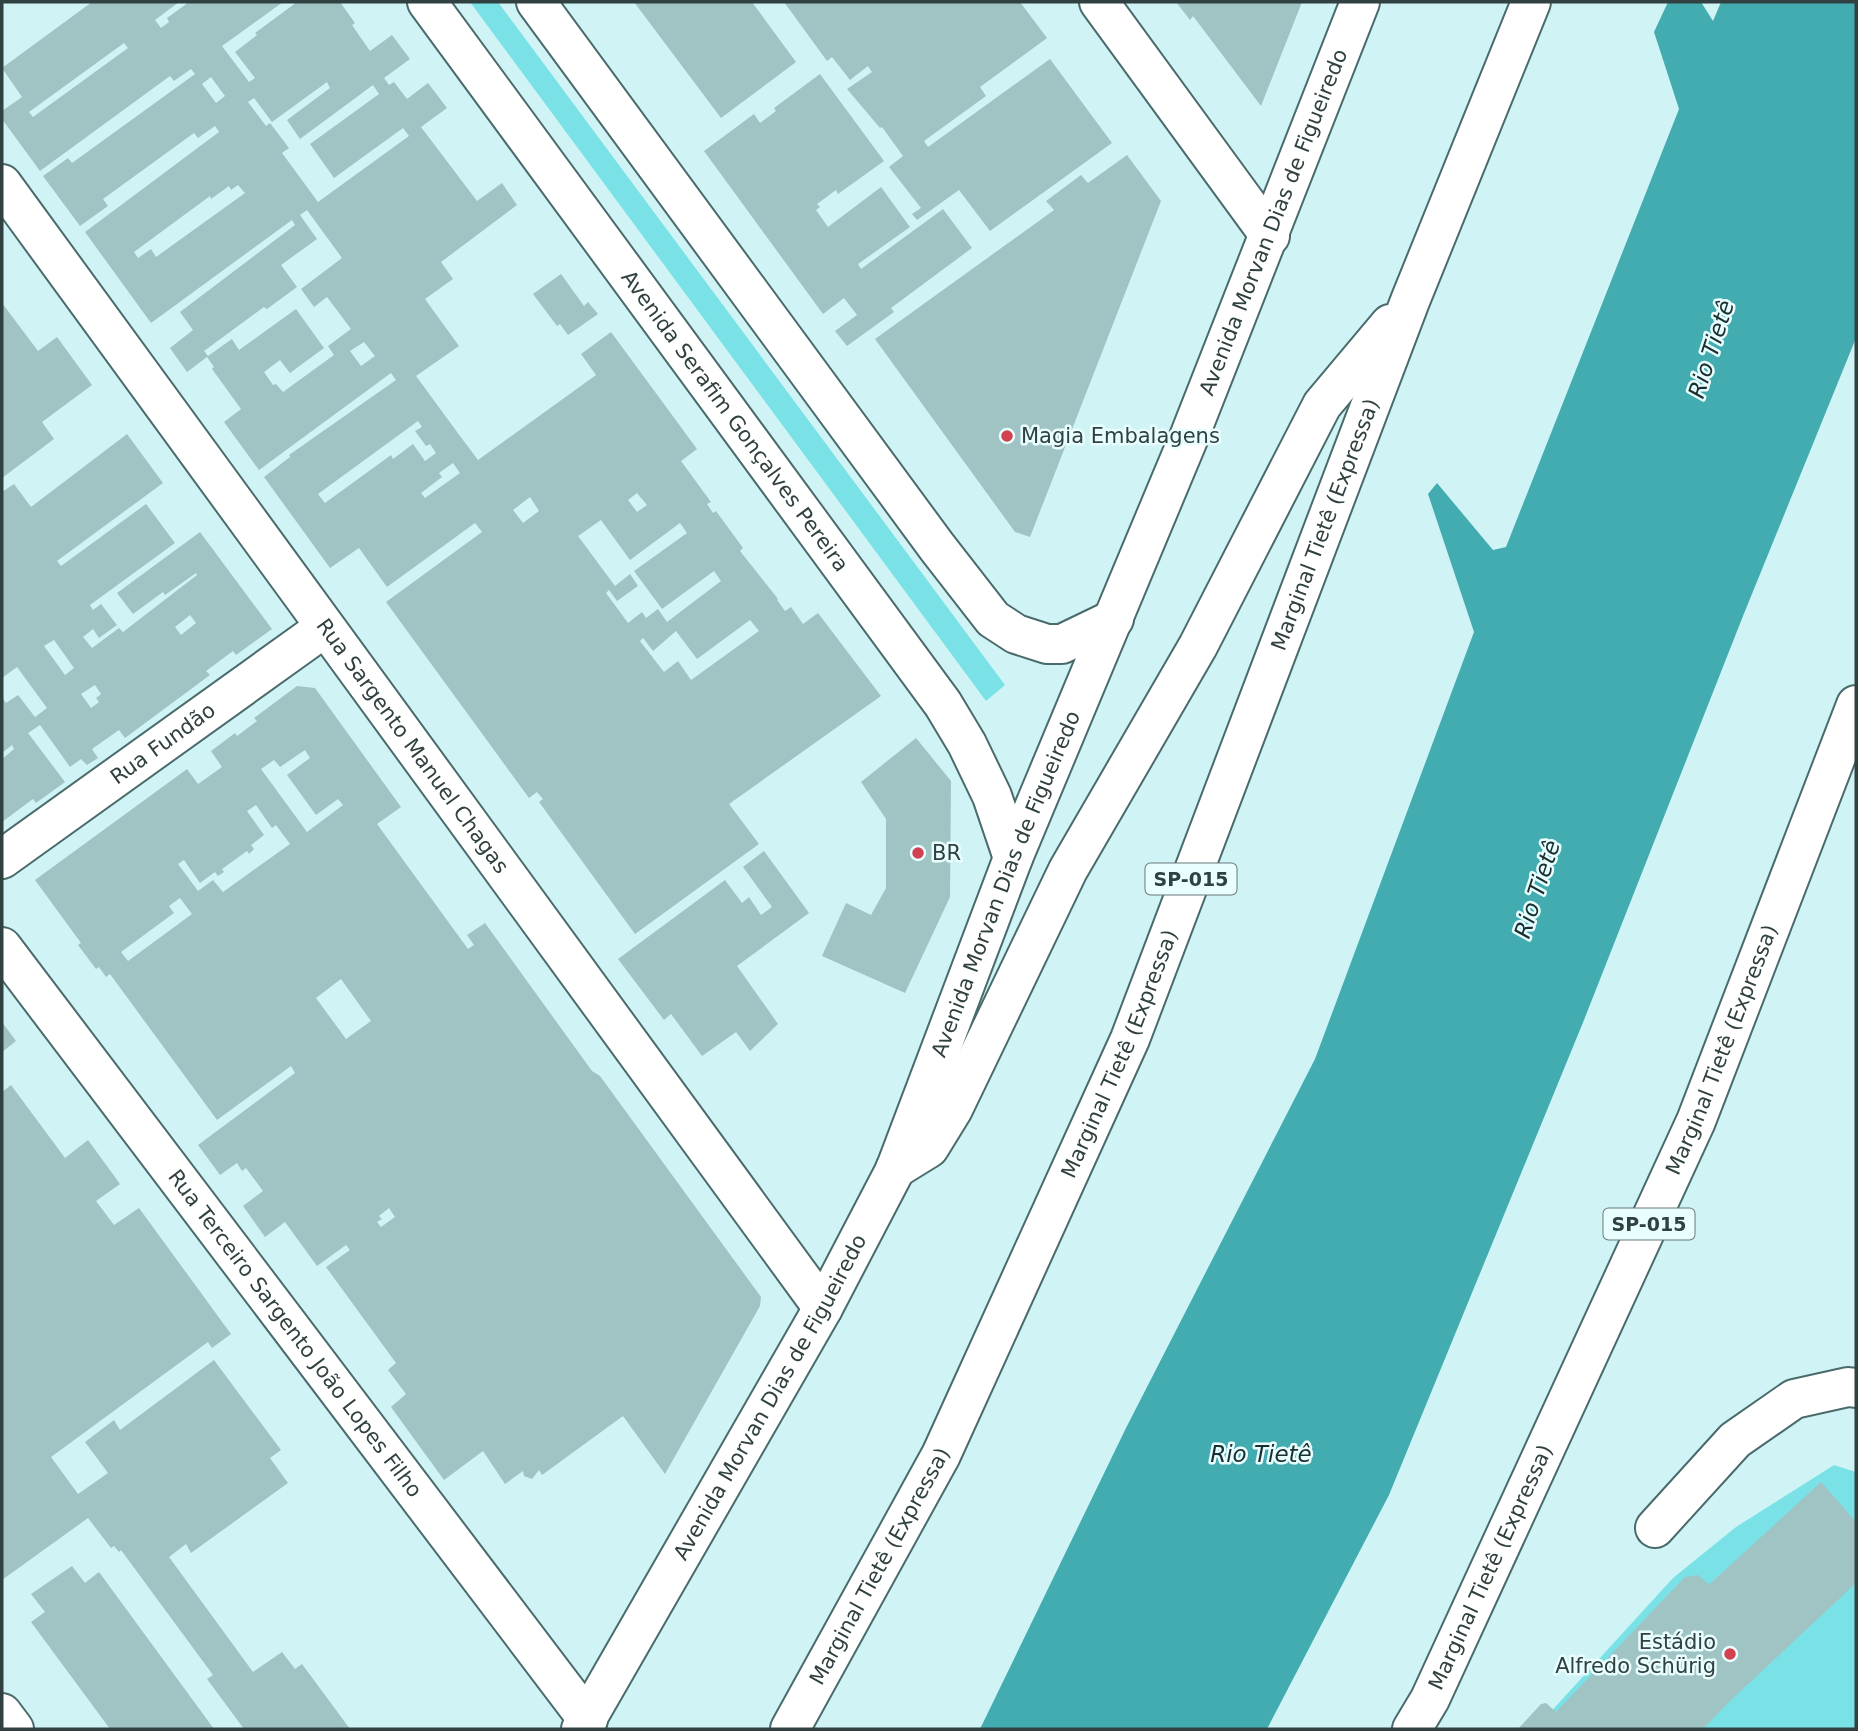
<svg xmlns="http://www.w3.org/2000/svg" width="1858" height="1731" viewBox="0 0 1858 1731" font-family="'DejaVu Sans',sans-serif">
<rect width="100%" height="100%" fill="#d0f4f5"/>
<!-- green -->
<g fill="#7ae2e6">
<polygon points="470,2 498,2 1005,685 986,701"/>
<polygon points="1834,1465 1856,1472 1856,1729 1535,1729 1673,1578 1736,1527"/>
</g>
<!-- water -->
<polygon fill="#43acb0" points="1668,2 1701,2 1713,21 1721,2 1856,2 1856,338 1743,616 1584,1020 1389,1495 1267,1729 980,1729 1126,1428 1315,1059 1474,632 1428,494 1437,483 1493,550 1506,547 1679,109 1654,32"/>
<!-- building -->
<g fill="#a0c3c4" fill-rule="evenodd">
<path d="M92,2H179L155,20L161,28L169,22L167,18L189,2H283L222,46L249,82L255,78L235,52L257,35L255,33L297,2H340L355,23L352,25L370,51L392,35L410,59L384,78L389,85L394,82L407,99L428,83L447,108L421,127L477,201L502,183L517,205L441,262L453,279L425,299L459,346L416,376L460,436L478,460L596,375L581,354L611,332L697,449L681,461L711,502L707,504L713,513L716,511L743,548L740,551L778,599L777,600L785,611L791,607L803,624L818,613L881,696L729,804L759,844L635,934L539,802L543,799L537,792L529,798L386,602L482,532L475,523L387,587L359,548L330,568L264,477L290,457L289,455L396,380L391,373L259,470L224,422L241,409L212,369L214,367L207,357L187,372L170,348L193,330L180,312L295,225L292,220L151,323L85,232L219,132L215,126L198,138L194,133L103,199L108,206L80,226L43,176L68,158L72,163L195,74L191,69L174,81L170,76L40,171L2,119V111L22,97L2,68ZM124,43L128,48L33,117L29,112ZM211,77L225,96L216,103L202,84ZM327,82L330,88L287,120L300,139L373,85L379,94L310,144L334,178L403,128L409,136L318,202L282,153L289,148L270,123L266,126L248,102L254,98L272,122ZM238,185L245,193L156,257L151,249L138,258L134,252L210,196L211,199L229,186L231,190ZM307,210L342,258L301,289L314,307L327,297L351,329L328,346L334,355L283,392L276,384L273,385L264,372L280,360L290,373L324,348L296,309L239,350L232,339L208,356L204,351L264,307L267,309L297,287L281,265L317,239L300,215ZM364,342L375,356L361,366L350,351ZM418,421L422,427L415,431L426,446L430,444L436,453L425,461L413,444L393,459L391,455L325,503L318,494ZM453,463L460,473L425,498L421,493L442,477L439,473ZM637,493L647,505L637,512L628,500ZM530,497L539,511L523,523L513,510ZM601,520L630,560L680,523L687,533L634,571L662,609L714,571L721,581L667,622L658,609L646,618L642,612L628,623L606,593L609,590L617,601L638,586L630,574L615,586L578,536ZM750,620L759,631L691,680L678,661L664,672L640,641L643,638L653,651L676,631L697,659Z"/>
<polygon points="634,2 752,2 796,62 721,118"/>
<polygon points="784,2 1020,2 1047,38 980,87 986,96 924,141 928,147 1050,59 1112,143 990,231 959,190 917,220 912,214 921,208 889,167 903,156 882,127 880,128 847,89 872,72 868,66 850,80 832,57 827,61"/>
<polygon points="1176,2 1302,2 1261,106 1193,16 1190,20"/>
<polygon points="820,74 884,161 838,194 836,190 817,204 820,207 816,210 828,227 881,187 910,227 858,264 861,269 943,209 972,248 891,308 894,312 847,346 835,331 857,315 844,298 823,314 704,151 754,114 760,123 776,111 774,108"/>
<polygon points="1127,155 1161,201 1030,537 1015,532 875,339 1054,210 1046,201 1081,175 1088,183"/>
<polygon points="561,274 584,306 588,302 598,314 568,335 560,324 557,326 533,294"/>
<polygon points="2,303 38,351 57,337 92,385 42,422 54,439 2,478"/>
<path d="M127,434L163,483L57,561L61,566L146,504L175,543L90,605L93,610L101,604L117,625L99,638L93,629L83,637L92,648L119,628L123,632L197,575L196,573L165,595L163,592L133,614L117,593L200,532L272,629L236,655L233,651L206,671L210,675L125,738L119,730L92,749L98,758L87,765L81,759L70,767L40,725L28,733L65,782L36,803L33,799L2,822V759L14,749L12,745L2,753V697L6,703L18,695L35,717L47,708L17,667L2,678V492L14,484L31,507ZM190,615L196,623L181,635L175,627ZM54,640L74,668L65,675L44,646ZM95,685L101,694L96,698L99,702L91,708L81,694Z"/>
<path d="M297,686L315,688L401,807L377,824L468,949L474,945L467,935L485,923L592,1071L600,1076L761,1297L760,1306L665,1474L623,1416L542,1475L539,1470L532,1479L524,1476L523,1471L505,1484L483,1451L444,1480L391,1407L406,1394L388,1370L396,1363L326,1267L350,1250L346,1245L317,1266L285,1222L265,1237L243,1206L263,1191L246,1168L242,1171L237,1163L220,1175L198,1145L295,1073L291,1066L217,1120L110,974L106,977L99,967L96,969L78,945L81,943L35,880L187,769L198,784L222,767L211,751L235,733L237,736L257,721L254,718ZM305,750L310,758L287,775L316,815L338,799L343,805L307,832L261,769L274,760L280,767ZM256,805L272,828L276,825L290,844L223,892L213,880L198,891L178,864L184,860L200,883L215,872L218,876L224,872L222,869L247,851L249,854L254,849L251,845L264,835L247,811ZM180,898L192,914L128,961L121,952L174,913L169,906ZM341,979L371,1021L346,1039L316,998ZM389,1208L395,1217L381,1227L377,1222L382,1219L379,1216Z"/>
<polygon points="916,738 951,781 950,897 905,993 822,956 846,903 871,915 886,888 886,819 861,782"/>
<polygon points="764,851 809,913 737,966 778,1024 750,1051 736,1032 702,1056 671,1014 664,1020 618,959 725,880 742,903 749,897 761,915 772,907 743,867"/>
<polygon points="2,1022 16,1041 2,1052"/>
<polygon points="11,1085 65,1158 88,1140 120,1184 96,1201 114,1225 139,1208 231,1334 212,1348 208,1342 51,1457 78,1494 108,1473 85,1442 114,1420 120,1430 214,1360 281,1450 270,1458 288,1483 191,1553 186,1544 169,1557 253,1672 282,1652 295,1669 302,1664 350,1729 244,1729 207,1679 213,1675 121,1550 119,1552 114,1546 111,1548 88,1518 2,1580 2,1092"/>
<polygon points="1821,1482 1856,1522 1856,1583 1731,1700 1703,1729 1518,1729 1541,1704 1546,1703 1556,1712 1685,1577 1698,1575 1708,1584 1712,1582"/>
<polygon points="72,1566 85,1583 99,1572 214,1729 110,1729 31,1622 45,1612 31,1594"/>
</g>
<g fill="none" stroke-linecap="round" stroke-linejoin="round">
<defs>
<g id="minor">
<polyline points="1099,2 1270,236"/>
<path id="s1" d="M2,184L823,1308"/>
<path id="s2" d="M2,859L324,628"/>
<path id="s3" d="M2,947L588,1720"/>
<polyline points="1655,1528 1735,1440 1794,1399 1848,1387 1856,1388"/>
<polyline points="2,1713 14,1729"/>
</g>
<g id="major">
<path id="s4" d="M427,2L943,704L967,744L992,796L1013,858"/>
<polyline points="536,2 937,547 993,619 1016,634 1047,644 1062,644 1114,619"/>
</g>
<g id="highway">
<polyline points="895,1169 929,1148 953,1109 1068,870 1198,646 1322,405 1390,324"/>
<path id="s5" d="M581,1729L823,1308L895,1170L1013,858L1189,437L1360,2"/>
<path id="s6" d="M790,1729L941,1455L1130,1039L1410,301L1531,2"/>
<path id="s7" d="M1412,1729L1430,1699L1696,1121L1856,705"/>
</g>
</defs>
<!-- minor casing -->
<use href="#minor" stroke="#4a6a6b" stroke-width="42"/>
<!-- major casing -->
<use href="#major" stroke="#4a6a6b" stroke-width="42"/>
<!-- highway casing -->
<use href="#highway" stroke="#4a6a6b" stroke-width="42"/>
<!-- minor -->
<use href="#minor" stroke="#fff" stroke-width="38"/>
<!-- major -->
<use href="#major" stroke="#fff" stroke-width="38"/>
<!-- highway -->
<use href="#highway" stroke="#fff" stroke-width="38"/>
</g>
<!-- markers -->
<g fill="#d14150" stroke="#e9feff" stroke-width="2.5">
<circle cx="1007" cy="436" r="7"/>
<circle cx="918" cy="853" r="7"/>
<circle cx="1730" cy="1654" r="7"/>
</g>
<g text-anchor="middle" dominant-baseline="central" stroke-width="5" stroke-linejoin="round" paint-order="stroke">
<!-- shield labels -->
<g fill="#e9feff" stroke="#687979" stroke-width="2">
<rect x="1145.5" y="863.5" width="91" height="31" rx="5"/>
<rect x="1603.5" y="1208.5" width="91" height="31" rx="5"/>
</g>
<g font-size="19" font-weight="bold" fill="#314040">
<text x="1191" y="879">SP-015</text>
<text x="1649" y="1224">SP-015</text>
</g>
<!-- street labels -->
<g font-size="21" fill="#314040" stroke="#e9feff">
<text stroke="none"><textPath href="#s5" startOffset="1662">Avenida Morvan Dias de Figueiredo</textPath></text>
<text stroke="none"><textPath href="#s4" startOffset="520">Avenida Serafim Gonçalves Pereira</textPath></text>
<text stroke="none"><textPath href="#s6" startOffset="1320">Marginal Tietê (Expressa)</textPath></text>
<text stroke="none"><textPath href="#s2" startOffset="198">Rua Fundão</textPath></text>
<text stroke="none"><textPath href="#s1" startOffset="696">Rua Sargento Manuel Chagas</textPath></text>
<text stroke="none"><textPath href="#s5" startOffset="948">Avenida Morvan Dias de Figueiredo</textPath></text>
<text stroke="none"><textPath href="#s7" startOffset="747">Marginal Tietê (Expressa)</textPath></text>
<text stroke="none"><textPath href="#s6" startOffset="752">Marginal Tietê (Expressa)</textPath></text>
<text stroke="none"><textPath href="#s3" startOffset="485">Rua Terceiro Sargento João Lopes Filho</textPath></text>
<text stroke="none"><textPath href="#s5" startOffset="382">Avenida Morvan Dias de Figueiredo</textPath></text>
<text stroke="none"><textPath href="#s6" startOffset="186">Marginal Tietê (Expressa)</textPath></text>
<text stroke="none"><textPath href="#s7" startOffset="180">Marginal Tietê (Expressa)</textPath></text>
</g>
<!-- poi labels -->
<g font-size="21" fill="#314040" stroke="#e9feff" text-anchor="start">
<text x="1021" y="436">Magia Embalagens</text>
<text x="932" y="853">BR</text>
<text x="1716" y="1642" text-anchor="end">Estádio<tspan x="1716" dy="24">Alfredo Schürig</tspan></text>
</g>
<!-- water labels -->
<g font-size="23" font-style="italic" fill="#182f30" stroke="#e9feff">
<text transform="translate(1711 349) rotate(-72)">Rio Tietê</text>
<text transform="translate(1537 889) rotate(-72)">Rio Tietê</text>
<text x="1261" y="1454">Rio Tietê</text>
</g>
</g>
<!-- border -->
<rect width="1858" height="1731" fill="none" stroke="#314040" stroke-width="7"/>
</svg>
